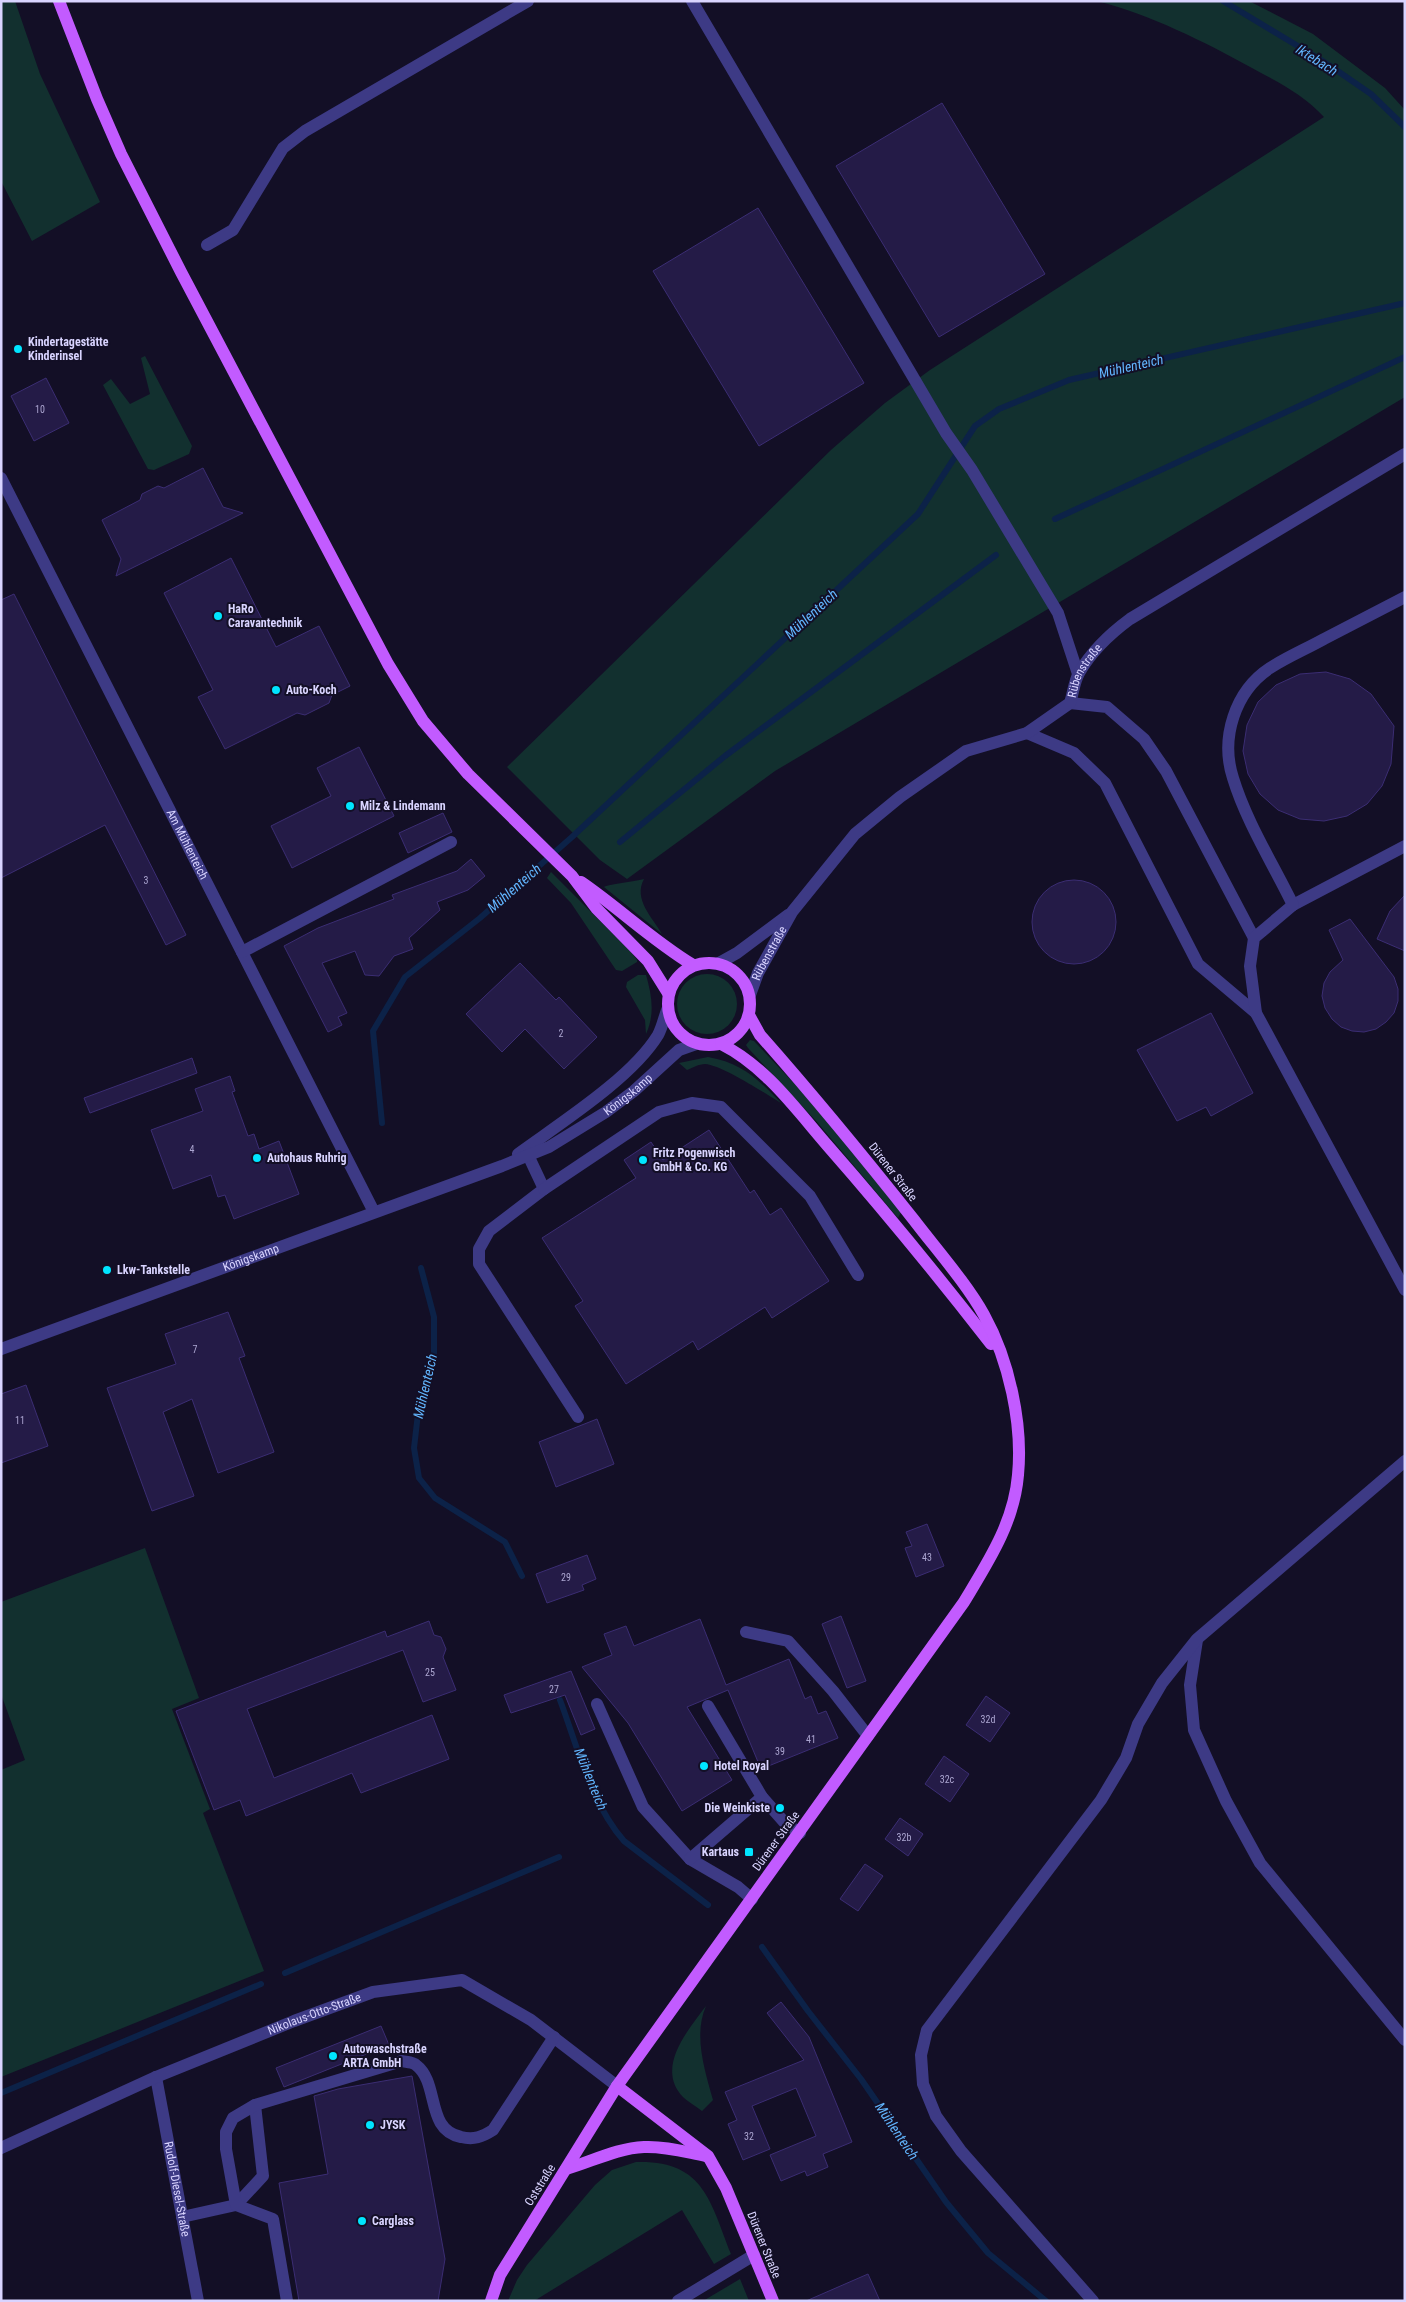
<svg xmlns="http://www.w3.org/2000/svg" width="1406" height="2302" viewBox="0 0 1406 2302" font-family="'Roboto Condensed',sans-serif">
<rect width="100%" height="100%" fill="#130f26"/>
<!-- green -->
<g fill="#12302f">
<polygon points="1,1 15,1 40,74 100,202 32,241 1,181"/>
<path d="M1097,1H1249L1313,34L1385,88L1405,110V397L775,771L627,879L600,860L507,767L831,450L885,403L930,370L1324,117C1304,95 1278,82 1252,68C1203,41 1151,15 1097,1Z"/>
<polygon points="145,356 192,446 189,454 154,470 148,469 103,385 111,379 130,404 150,394 141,358"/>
<polygon points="551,872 631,952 637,960 637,962 622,971 616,970 571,903 547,878"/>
<path d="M644,879C633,899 652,917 662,934L604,887C608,884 634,882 644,879Z"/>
<circle cx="707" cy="1004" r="30"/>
<path d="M638,975H646C652,996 655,1014 646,1034L645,1020L626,987L627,982Z"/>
<polygon points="750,1040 754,1041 805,1095 901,1212 898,1218 817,1122 748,1048 746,1045"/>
<path d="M708,1057C742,1063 758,1079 781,1103C766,1094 722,1065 705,1064C699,1064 692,1068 687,1070L679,1063Z"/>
<polygon points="145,1548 199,1698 172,1709 210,1809 203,1813 264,1971 1,2077 1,1770 25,1760 1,1694 1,1602"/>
<path d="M706,2006C693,2035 705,2071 713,2100L702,2111C696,2106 688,2102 683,2097C655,2068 688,2030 706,2006Z"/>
<path d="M636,2162C704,2160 710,2201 731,2254L714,2264L682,2210L534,2301H508L517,2280L527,2265L595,2185L612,2170Z"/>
<polygon points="740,2279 749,2301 703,2301"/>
</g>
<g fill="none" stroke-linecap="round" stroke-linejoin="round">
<!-- stream -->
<g stroke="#0c2248" stroke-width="6">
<polyline points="1223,1 1326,63 1371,94 1405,127"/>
<polyline points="1055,519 1405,357"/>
<polyline points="620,842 725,756 996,555"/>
<polyline points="382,1123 373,1031 405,977 480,918 572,837 918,514 975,426 999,409 1069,380 1405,303"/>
<polyline points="421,1268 434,1317 434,1353 419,1405 414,1448 419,1478 435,1498 505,1542 522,1576"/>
<path d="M560,1700C577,1745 591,1804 624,1841L708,1905"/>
<polyline points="762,1947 808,2011 861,2079 946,2202 988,2253 1046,2301"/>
<polyline points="285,1973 559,1857"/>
<polyline points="1,2093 261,1984"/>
</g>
</g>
<!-- building -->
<g fill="#241b47" stroke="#3b2d73">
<polygon points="942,103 1045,274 939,337 836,166"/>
<polygon points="758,208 864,383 759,446 653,271"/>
<polygon points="46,378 69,423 34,441 11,396"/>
<polygon points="203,468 223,507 243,513 116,576 121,559 102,520 140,500 142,494 158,486 164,488"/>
<polygon points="231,558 276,647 319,626 350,686 332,695 329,703 305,715 297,713 225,749 198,697 213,690 164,593"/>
<polygon points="14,594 186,935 166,945 105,825 1,878 1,600"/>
<polygon points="1326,672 1350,679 1371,694 1394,726 1391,764 1382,786 1367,804 1347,816 1324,821 1300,819 1278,810 1260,794 1248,774 1243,751 1247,725 1258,702 1276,685 1300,674"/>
<polygon points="359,747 394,816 292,868 271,826 331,796 317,768"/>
<polygon points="443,813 452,832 408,853 399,833"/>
<polygon points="471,859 485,876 468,890 437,902 440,910 409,938 413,949 394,956 379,976 365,975 355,951 322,963 347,1013 338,1017 342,1025 328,1032 284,946 318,928 394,899 392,895 457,871"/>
<circle cx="1074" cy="922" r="42"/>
<polygon points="1405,895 1405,951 1377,939 1390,911"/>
<polygon points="1350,919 1394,977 1398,989 1398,1001 1394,1013 1386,1022 1376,1029 1364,1032 1352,1031 1341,1027 1332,1019 1325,1008 1322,996 1324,983 1330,972 1343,960 1329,930"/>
<polygon points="520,963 556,1000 559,997 597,1037 564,1069 525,1029 502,1052 466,1014"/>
<polygon points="1211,1013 1253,1093 1211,1116 1206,1107 1177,1121 1137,1050"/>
<polygon points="192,1058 197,1073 90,1113 84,1098"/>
<polygon points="230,1076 235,1091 232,1092 248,1136 254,1134 259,1149 279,1141 299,1194 234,1219 225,1195 218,1197 211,1175 173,1189 151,1130 203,1111 195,1089"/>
<polygon points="709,1130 750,1193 754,1190 770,1215 781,1208 829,1281 772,1318 765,1307 698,1350 693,1341 626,1384 575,1306 583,1301 542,1238 636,1178 624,1160 651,1142 663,1160"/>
<polygon points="228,1312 245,1356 239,1358 274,1452 218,1473 192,1399 163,1412 194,1496 152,1511 107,1388 176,1364 165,1334"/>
<polygon points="26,1385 48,1446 1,1463 1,1394"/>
<polygon points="597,1419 614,1464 556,1487 539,1442"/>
<polygon points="927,1524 944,1566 916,1577 905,1548 912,1546 906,1532"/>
<polygon points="587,1555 596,1579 582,1585 584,1590 547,1603 536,1574"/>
<polygon points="841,1616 866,1681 847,1688 822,1624"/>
<polygon points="700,1619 726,1685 789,1659 805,1699 811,1696 818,1714 826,1711 838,1738 761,1769 728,1690 687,1707 732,1780 682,1811 628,1723 582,1667 612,1655 604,1634 626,1626 634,1646"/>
<polygon points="429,1621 434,1635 441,1637 446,1649 443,1657 456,1690 423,1702 403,1650 247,1709 274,1778 432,1715 449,1759 361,1793 352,1773 246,1816 240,1800 214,1810 176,1711 385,1631 387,1637"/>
<polygon points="571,1671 595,1729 581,1735 565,1695 511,1713 504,1695"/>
<polygon points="986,1696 1010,1713 990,1742 966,1725"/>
<polygon points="944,1756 969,1774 950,1802 925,1784"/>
<polygon points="900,1818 923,1834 908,1856 885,1839"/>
<polygon points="865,1864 883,1876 858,1911 840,1899"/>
<polygon points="781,2002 809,2037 852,2142 823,2154 828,2167 807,2176 805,2171 781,2181 770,2155 816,2136 796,2088 752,2106 770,2149 743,2160 728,2124 737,2120 725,2092 804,2060 767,2013"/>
<polygon points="381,2026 389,2045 284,2087 276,2068"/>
<polygon points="412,2076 445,2259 438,2301 299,2301 279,2183 328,2174 314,2096 338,2089"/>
<polygon points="868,2274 880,2301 806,2301"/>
</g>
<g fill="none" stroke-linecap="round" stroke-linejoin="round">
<!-- minor -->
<g stroke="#3d3a85" stroke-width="12">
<polyline points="692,1 946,433 972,470 1058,613 1078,674"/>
<polyline points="207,245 233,230 283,148 305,131 528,1"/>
<path id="s1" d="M1,478L374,1212"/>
<polyline points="1070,703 1107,707 1144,739 1166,771 1254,938"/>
<polyline points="1027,733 1074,753 1105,783 1198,964 1256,1013"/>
<polyline points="1405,846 1293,905 1254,938 1250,966 1256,1013 1405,1290"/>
<path d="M1293,905C1273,864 1246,821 1233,778C1220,738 1235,691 1270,668C1287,657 1306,649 1324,639C1351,625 1378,611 1405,597"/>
<polyline points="242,952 451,842"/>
<polyline points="719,963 737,953 788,915"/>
<path id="s2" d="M750,995L758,973L792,912L855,834L900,797L966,751L1027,733L1070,703C1073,694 1074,682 1079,673C1091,652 1111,633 1130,619L1405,454"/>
<path d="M518,1154C559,1124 632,1078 658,1035C662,1028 664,1018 667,1010"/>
<polyline points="528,1155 544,1189 489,1231 479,1249 479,1264 578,1417"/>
<polyline points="544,1189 659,1112 692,1103 721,1107 810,1196 858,1275"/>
<path id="s3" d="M1,1349L502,1166L549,1147L606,1112L634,1091L679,1050L696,1044"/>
<polyline points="746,1632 788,1641 833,1691 868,1736"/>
<polyline points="1197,1640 1190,1685 1194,1730 1226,1801 1260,1863 1405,2040"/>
<polyline points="597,1704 643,1807 690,1859 738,1887 752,1899"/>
<polyline points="762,1797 785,1823 800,1833"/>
<polyline points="690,1859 762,1797 708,1706"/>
<path id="s4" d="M156,2077L198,2301"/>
<path id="s5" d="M1,2148L156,2077L294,2021L373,1992L462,1980L531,2020L617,2086"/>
<polyline points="182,2217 236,2205 263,2176 255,2105"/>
<path d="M287,2301L273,2219L236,2205L226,2149V2132L233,2118L255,2105L402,2061C406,2062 413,2062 416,2065C440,2083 425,2130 461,2137C474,2140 482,2137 493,2130L554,2037"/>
<polyline points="678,2301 754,2255"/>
<polyline points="1093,2301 961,2151 936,2116 923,2084 921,2055 927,2030 1101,1800 1126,1758 1138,1724 1162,1683 1197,1639 1405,1461"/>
</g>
<!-- major -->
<g stroke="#c25bff" stroke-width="12">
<polyline points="59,1 97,99 121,154 181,272 388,664 423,721 468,774 572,876 596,908 648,961 668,993"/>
<path d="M581,882C619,908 653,941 693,965"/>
<circle cx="709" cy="1004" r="41"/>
<path d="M721,1044C765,1066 795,1108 827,1145C884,1210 938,1276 991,1344"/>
<polyline points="617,2086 708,2156 726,2188 773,2301"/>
<path d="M566,2169C591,2162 617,2148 644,2147C665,2146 685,2152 706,2156"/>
<path d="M491,2301L500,2275L617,2086L964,1602C988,1562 1014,1523 1018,1475C1023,1424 1009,1360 984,1315C967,1284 936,1249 914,1220C864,1157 813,1095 760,1035L749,1015"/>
</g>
</g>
<!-- markers -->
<g fill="#00e5ff" stroke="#130f26" stroke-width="2">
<circle cx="18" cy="349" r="5"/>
<circle cx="218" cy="616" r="5"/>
<circle cx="276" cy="690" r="5"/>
<circle cx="350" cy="806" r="5"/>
<circle cx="257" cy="1158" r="5"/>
<circle cx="643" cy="1160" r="5"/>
<circle cx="107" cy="1270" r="5"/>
<circle cx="704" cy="1766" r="5"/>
<circle cx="780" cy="1808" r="5"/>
<rect x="744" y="1847" width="10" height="10" rx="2.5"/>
<circle cx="333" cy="2056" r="5"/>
<circle cx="370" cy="2125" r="5"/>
<circle cx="362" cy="2221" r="5"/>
</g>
<g text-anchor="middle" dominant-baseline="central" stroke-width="4" stroke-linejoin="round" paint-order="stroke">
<!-- number labels -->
<g font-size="10" fill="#aca6d1">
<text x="40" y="409">10</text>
<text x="146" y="880">3</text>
<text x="561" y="1033">2</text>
<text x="192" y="1149">4</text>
<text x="195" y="1349">7</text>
<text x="20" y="1420">11</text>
<text x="927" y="1557">43</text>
<text x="566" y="1577">29</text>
<text x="430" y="1672">25</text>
<text x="554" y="1689">27</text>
<text x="988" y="1719">32d</text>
<text x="811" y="1739">41</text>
<text x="780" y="1751">39</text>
<text x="947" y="1779">32c</text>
<text x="904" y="1837">32b</text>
<text x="749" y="2136">32</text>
</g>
<!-- poi labels -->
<g font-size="12" font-weight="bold" fill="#d9d4ff" stroke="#130f26" text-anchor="start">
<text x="28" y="342">Kindertagestätte<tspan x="28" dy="14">Kinderinsel</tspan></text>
<text x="228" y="609">HaRo<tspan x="228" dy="14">Caravantechnik</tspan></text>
<text x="286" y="690">Auto-Koch</text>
<text x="360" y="806">Milz &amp; Lindemann</text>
<text x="653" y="1153">Fritz Pogenwisch<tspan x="653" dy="14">GmbH &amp; Co. KG</tspan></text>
<text x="267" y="1158">Autohaus Ruhrig</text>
<text x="117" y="1270">Lkw-Tankstelle</text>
<text x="714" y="1766">Hotel Royal</text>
<text x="770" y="1808" text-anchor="end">Die Weinkiste</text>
<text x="739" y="1852" text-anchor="end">Kartaus</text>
<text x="343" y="2049">Autowaschstraße<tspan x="343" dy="14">ARTA GmbH</tspan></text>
<text x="380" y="2125">JYSK</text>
<text x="372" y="2221">Carglass</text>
</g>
<!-- street labels -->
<g font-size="12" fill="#d9d4ff" stroke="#130f26">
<text stroke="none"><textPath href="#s2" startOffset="484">Rübenstraße</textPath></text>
<text stroke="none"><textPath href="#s1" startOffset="411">Am Mühlenteich</textPath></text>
<text stroke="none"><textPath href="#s2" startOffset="46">Rübenstraße</textPath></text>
<text stroke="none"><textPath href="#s3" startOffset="679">Königskamp</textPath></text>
<text transform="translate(893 1172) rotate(52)">Dürener Straße</text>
<text stroke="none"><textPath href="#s3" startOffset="266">Königskamp</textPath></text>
<text transform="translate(776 1841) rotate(-54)">Dürener Straße</text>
<text stroke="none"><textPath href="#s5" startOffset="341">Nikolaus-Otto-Straße</textPath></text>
<text transform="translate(540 2185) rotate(-58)">Oststraße</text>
<text stroke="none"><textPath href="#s4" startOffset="114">Rudolf-Diesel-Straße</textPath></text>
<text transform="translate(764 2245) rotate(68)">Dürener Straße</text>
</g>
<!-- water labels -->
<g font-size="14" font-style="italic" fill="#62b6ff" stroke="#130f26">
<text transform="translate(1317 60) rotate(32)">Iktebach</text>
<text transform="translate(1131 366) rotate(-13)">Mühlenteich</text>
<text transform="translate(811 614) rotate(-43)">Mühlenteich</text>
<text transform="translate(514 888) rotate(-41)">Mühlenteich</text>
<text transform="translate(425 1386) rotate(-77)">Mühlenteich</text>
<text transform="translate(591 1779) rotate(68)">Mühlenteich</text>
<text transform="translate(897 2131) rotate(56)">Mühlenteich</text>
</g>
</g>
<!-- border -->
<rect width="1406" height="2302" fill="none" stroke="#d9d4ff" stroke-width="5"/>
</svg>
